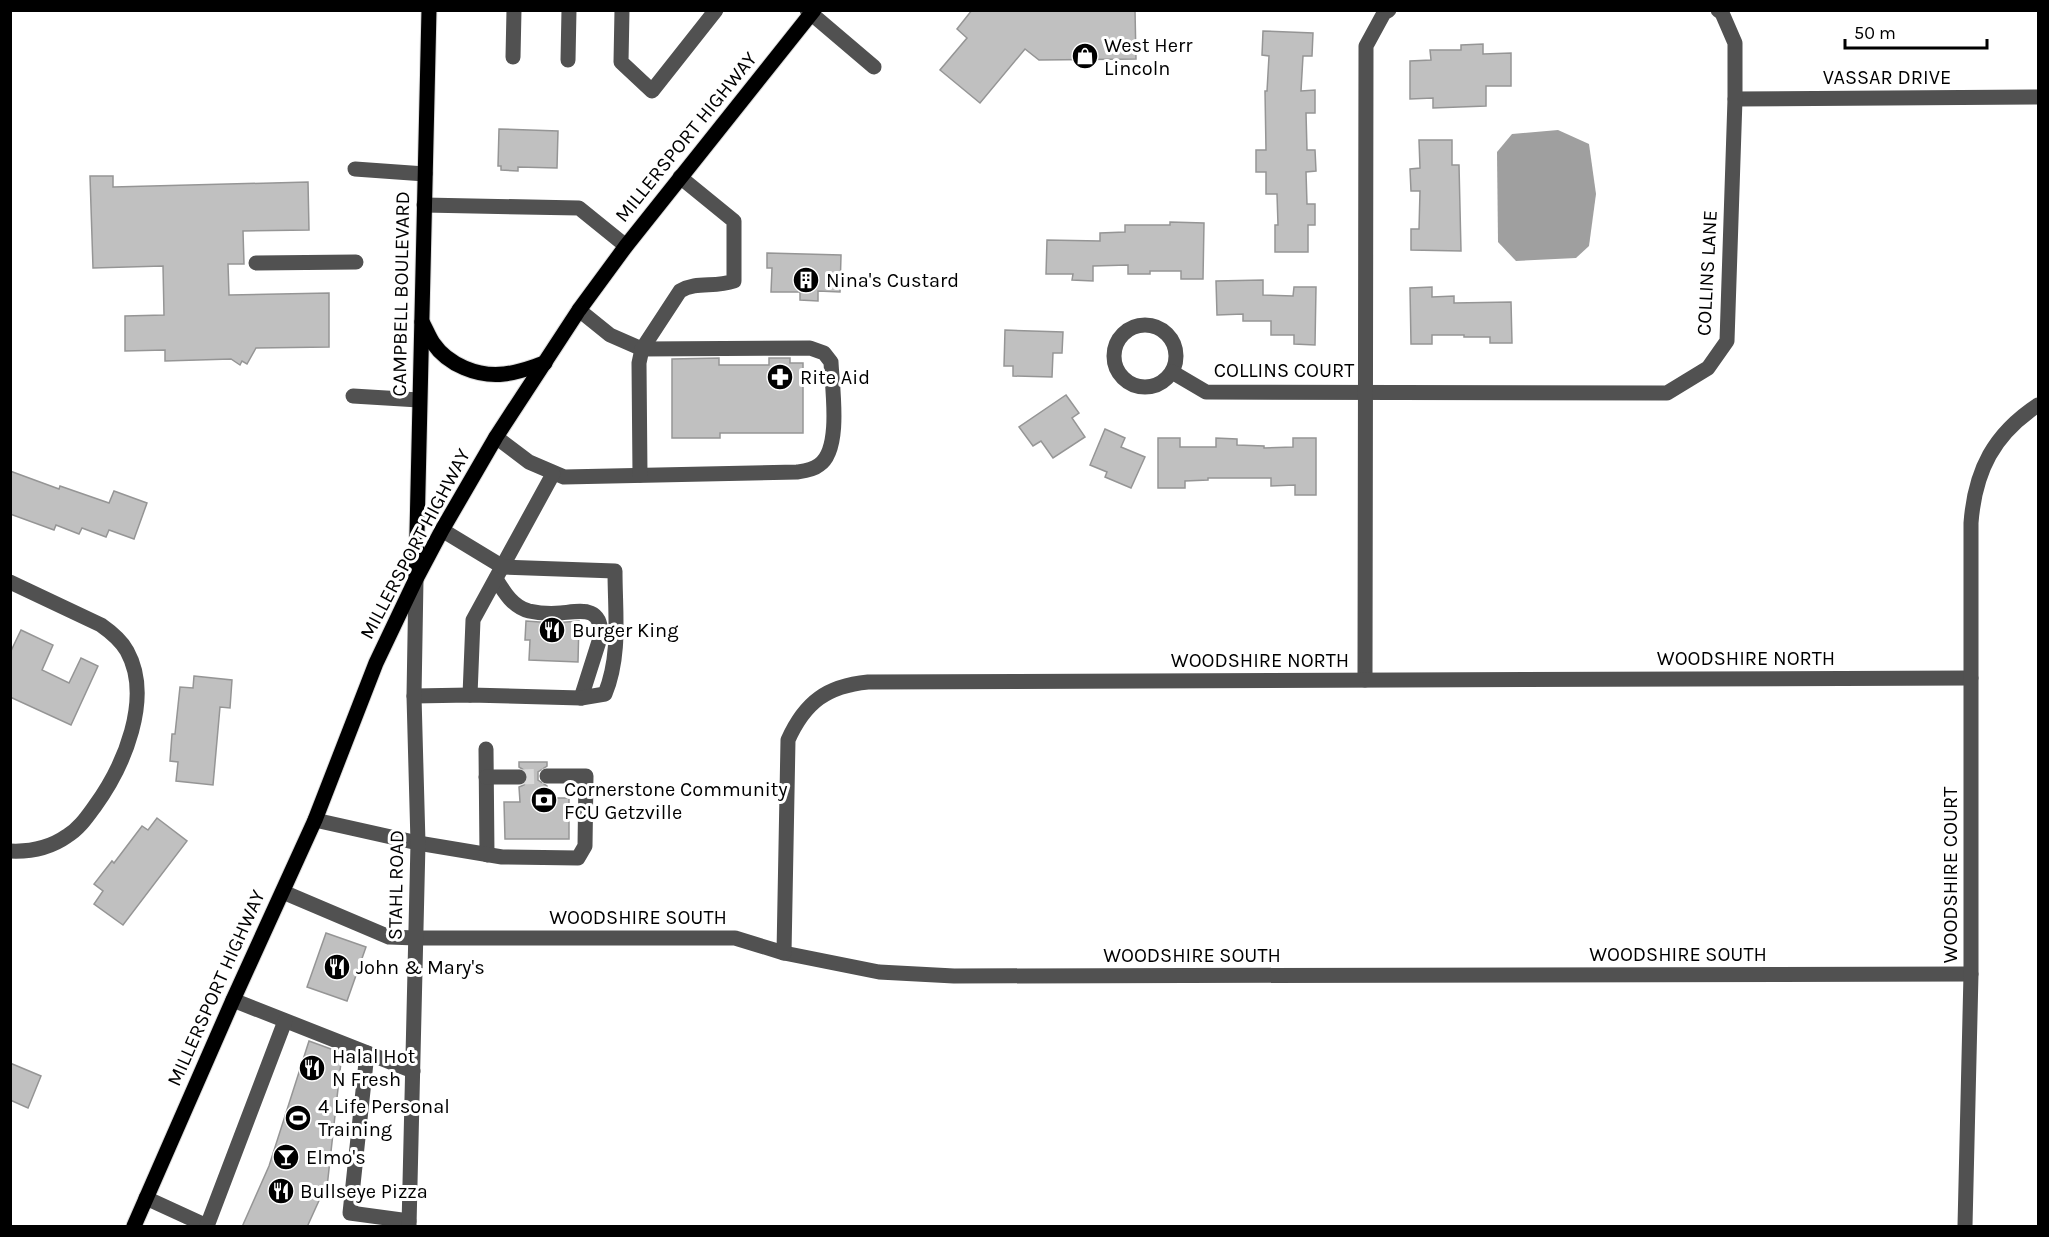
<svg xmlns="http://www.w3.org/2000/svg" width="2049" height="1237" viewBox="0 0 2049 1237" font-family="Karla,sans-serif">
<rect width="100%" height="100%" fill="#fff"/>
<!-- water -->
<polygon fill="#9f9f9f" points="1558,130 1589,144 1596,194 1589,246 1576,258 1516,261 1498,242 1497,152 1512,134"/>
<!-- building -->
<g fill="#c0c0c0" stroke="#959595" stroke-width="1.5">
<polygon points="972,10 1135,10 1136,59 1039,60 1025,49 980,103 940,70 967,38 957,29"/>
<polygon points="1263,31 1313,33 1312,56 1303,56 1301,91 1315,90 1315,113 1306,113 1307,150 1315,150 1316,171 1306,172 1307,204 1315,204 1315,225 1308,225 1308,252 1275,252 1275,225 1278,225 1277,194 1266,194 1266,172 1256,172 1256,150 1266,150 1265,91 1267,91 1269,56 1262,55"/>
<polygon points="1483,44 1483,54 1511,53 1511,86 1486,86 1486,106 1433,108 1433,98 1410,99 1410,61 1431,60 1430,50 1461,50 1461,45"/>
<polygon points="499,129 558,131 557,168 518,167 518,171 501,170 501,166 498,166"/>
<polygon points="1419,140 1452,140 1452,165 1459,165 1461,251 1411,250 1411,229 1419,229 1420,191 1411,191 1410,169 1420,168"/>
<polygon points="90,176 113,176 113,187 308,182 309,230 243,231 244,264 228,264 229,295 329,293 329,347 256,348 247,364 242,361 240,365 231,359 165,361 165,350 125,351 125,316 164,315 163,266 93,268"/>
<polygon points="1170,222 1204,223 1203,279 1181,279 1181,271 1150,271 1150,274 1128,274 1128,265 1093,266 1093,281 1072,280 1073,274 1046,274 1047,240 1100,241 1100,233 1125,232 1125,225 1170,225"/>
<polygon points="767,253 841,255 840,292 818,291 818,301 800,300 800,292 771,292 772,268 767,268"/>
<polygon points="1263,280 1263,295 1293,296 1294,287 1316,287 1315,345 1294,344 1294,335 1271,335 1271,321 1243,321 1243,314 1217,315 1216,281"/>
<polygon points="1432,287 1432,297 1454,296 1454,303 1511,302 1512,343 1490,343 1490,337 1464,337 1464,335 1432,335 1432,344 1411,344 1410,288"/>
<polygon points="1005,330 1063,332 1062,353 1053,353 1052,377 1013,376 1013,366 1004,366"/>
<polygon points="719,358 719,365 769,365 769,358 790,358 790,363 803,363 803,433 720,433 720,438 672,438 672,359"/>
<polygon points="1066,395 1079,413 1072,418 1085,437 1053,458 1041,441 1033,446 1019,427"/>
<polygon points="1105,429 1125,438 1121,447 1145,457 1131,488 1105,477 1107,472 1090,465"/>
<polygon points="1158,438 1180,438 1180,447 1216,447 1216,438 1237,439 1237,445 1264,446 1264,448 1293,447 1293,438 1316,438 1316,495 1295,495 1295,485 1271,486 1271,478 1208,478 1208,480 1185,481 1185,488 1158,488"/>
<polygon points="10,471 59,489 60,486 109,503 114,491 147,503 134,539 109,530 106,537 82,528 79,534 56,525 54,530 10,514"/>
<polygon points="526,621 553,623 579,621 578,662 529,660 530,640 525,640"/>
<polygon points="21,630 53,645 42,670 69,683 81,658 98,666 71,725 10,697 10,653"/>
<polygon points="194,676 232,680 230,708 220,707 213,785 176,781 178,762 170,761 172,734 175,734 180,687 193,688"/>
<polygon points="519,762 547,762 547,766 538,772 538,780 547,786 547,798 569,798 569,839 505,839 504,802 520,802 519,787 524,785 529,778 527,772 519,767"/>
<polygon points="157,818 187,841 123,925 94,904 103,891 94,884 112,861 114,863 142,826 148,830"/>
<polygon points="326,933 366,947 347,1001 307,987"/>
<polygon points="309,1041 342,1053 326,1196 322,1194 307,1227 242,1227 269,1166"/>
<polygon points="10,1063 41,1076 28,1108 10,1100"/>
</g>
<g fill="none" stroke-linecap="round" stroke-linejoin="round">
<!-- minor-tunnel -->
<polyline stroke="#d9d9d9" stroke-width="15" stroke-dasharray="15 8" stroke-linecap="butt" points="519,777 547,776"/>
<defs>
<g id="major">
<path d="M422,322C426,329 429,337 433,343C448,365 478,377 504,374C518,373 532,367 545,363"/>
<polyline points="416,576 429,10"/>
<polyline points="134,1226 233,1000 315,820 376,663 416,579 442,530 496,437 579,310 626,246 814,10"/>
</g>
</defs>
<!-- major casing -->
<use href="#major" stroke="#dbdbdb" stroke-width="17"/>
<!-- minor -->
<g stroke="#515151" stroke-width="15">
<polyline points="622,10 621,62 652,91 716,10"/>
<polyline points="807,10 874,67"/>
<polyline points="513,57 514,10"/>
<polyline points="568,60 569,10"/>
<polyline points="1735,99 2038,97"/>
<polyline points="355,169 425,174"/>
<polyline points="424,205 579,208 626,246"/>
<polyline points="256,263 356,262"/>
<circle cx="1145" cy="356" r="31"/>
<polyline points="1172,372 1206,392 1667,393 1708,368 1727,341 1735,99 1735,43 1722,13 1718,10"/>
<polyline points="353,396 419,400"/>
<path d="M496,437L529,462L564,477L797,472C804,471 813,470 819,465C842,450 832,387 831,362L824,353L810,348L642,349L610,335L579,310"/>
<path d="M640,475L639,363L642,349L680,291C697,281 714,288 734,281V221L680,177"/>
<path d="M496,579C504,592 513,607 529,611C538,613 552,614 561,613C582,611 601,606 601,635L581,698"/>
<path d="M10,582L101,625C111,632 121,640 127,651C153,698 124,766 95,806C87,817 79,829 67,836C50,848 31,852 10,851"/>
<polyline points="1365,680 1366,46 1384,13 1389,10"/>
<polyline points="470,695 473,620 553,474"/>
<path d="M414,696L470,695L581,698L605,694C621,655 615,613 615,571L503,567L442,530"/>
<polyline points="486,749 487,855"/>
<polyline points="486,777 519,777"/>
<polyline points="315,820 418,843 502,857 578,858 585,846 586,776 547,776"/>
<polyline points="283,892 389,937 416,938 735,938 784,953 879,972 954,976 1971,974"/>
<path d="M784,953L788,740C805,702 827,686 868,682L1971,678"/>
<polyline points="233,1000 413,1071"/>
<polyline points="367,1053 350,1213 409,1221"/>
<polyline points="146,1198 207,1226"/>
<polyline points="207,1226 285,1021"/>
<polyline points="409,1226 418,843 414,696 416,579"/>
<path d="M1965,1226L1971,974V523C1975,470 1994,434 2038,405"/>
</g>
<!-- major -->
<use href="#major" stroke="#000" stroke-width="15"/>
</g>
<!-- icons -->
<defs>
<symbol id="shop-disc" viewBox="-11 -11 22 22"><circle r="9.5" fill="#000" stroke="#fff"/><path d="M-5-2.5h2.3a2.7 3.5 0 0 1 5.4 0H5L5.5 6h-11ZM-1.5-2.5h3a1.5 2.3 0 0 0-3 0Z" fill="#fff"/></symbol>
<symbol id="building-disc" viewBox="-11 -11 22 22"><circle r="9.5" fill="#000" stroke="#fff"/><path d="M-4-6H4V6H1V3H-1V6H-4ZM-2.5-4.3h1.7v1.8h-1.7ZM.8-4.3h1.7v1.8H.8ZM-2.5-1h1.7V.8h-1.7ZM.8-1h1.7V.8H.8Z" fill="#fff"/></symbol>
<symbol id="pharmacy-disc" viewBox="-11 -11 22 22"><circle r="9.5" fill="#000" stroke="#fff"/><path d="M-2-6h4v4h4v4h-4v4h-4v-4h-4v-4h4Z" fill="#fff"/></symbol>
<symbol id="restaurant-disc" viewBox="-11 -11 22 22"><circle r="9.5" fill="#000" stroke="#fff"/><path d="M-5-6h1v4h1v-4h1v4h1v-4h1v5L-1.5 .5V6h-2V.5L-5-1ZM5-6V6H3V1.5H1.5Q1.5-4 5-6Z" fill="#fff"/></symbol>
<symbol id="bank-disc" viewBox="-11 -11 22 22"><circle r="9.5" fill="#000" stroke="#fff"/><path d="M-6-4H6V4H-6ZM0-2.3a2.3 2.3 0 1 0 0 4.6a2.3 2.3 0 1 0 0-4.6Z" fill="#fff"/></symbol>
<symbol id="stadium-disc" viewBox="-11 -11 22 22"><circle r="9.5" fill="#000" stroke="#fff"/><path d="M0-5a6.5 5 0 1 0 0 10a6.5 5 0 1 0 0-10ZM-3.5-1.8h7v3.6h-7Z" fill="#fff"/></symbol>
<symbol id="bar-disc" viewBox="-11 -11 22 22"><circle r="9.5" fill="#000" stroke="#fff"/><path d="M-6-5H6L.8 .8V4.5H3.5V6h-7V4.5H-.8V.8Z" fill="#fff"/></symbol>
</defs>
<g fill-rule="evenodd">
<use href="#shop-disc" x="1070" y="41" width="30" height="30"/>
<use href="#building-disc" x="791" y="265" width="30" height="30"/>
<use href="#pharmacy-disc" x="765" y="362" width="30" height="30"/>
<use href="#restaurant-disc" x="537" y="615" width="30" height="30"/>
<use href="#bank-disc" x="529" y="785" width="30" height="30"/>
<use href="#restaurant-disc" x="322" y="952" width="30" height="30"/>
<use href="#restaurant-disc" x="297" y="1053" width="30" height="30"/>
<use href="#stadium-disc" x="283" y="1103" width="30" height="30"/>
<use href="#bar-disc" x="271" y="1142" width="30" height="30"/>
<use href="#restaurant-disc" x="266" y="1176" width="30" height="30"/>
</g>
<g text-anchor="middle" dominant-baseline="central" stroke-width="6" stroke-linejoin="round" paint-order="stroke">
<!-- poi labels -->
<g font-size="20" fill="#000" stroke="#fff" text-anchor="start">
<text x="1104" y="45">West Herr<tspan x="1104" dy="23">Lincoln</tspan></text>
<text x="826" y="280">Nina's Custard</text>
<text x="800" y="377">Rite Aid</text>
<text x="572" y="630">Burger King</text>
<text x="564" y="789">Cornerstone Community<tspan x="564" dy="23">FCU Getzville</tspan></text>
<text x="356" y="967">John &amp; Mary's</text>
<text x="332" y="1056">Halal Hot<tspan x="332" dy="23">N Fresh</tspan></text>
<text x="318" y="1106">4 Life Personal<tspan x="318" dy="23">Training</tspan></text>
<text x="306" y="1157">Elmo's</text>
<text x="300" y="1191">Bullseye Pizza</text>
</g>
<!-- street labels -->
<g font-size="20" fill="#000" stroke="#fff">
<text x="1887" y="77">VASSAR DRIVE</text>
<text transform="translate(686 137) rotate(-51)">MILLERSPORT HIGHWAY</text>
<text transform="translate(1707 273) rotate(-87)">COLLINS LANE</text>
<text transform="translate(401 294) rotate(-89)">CAMPBELL BOULEVARD</text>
<text x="1284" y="370">COLLINS COURT</text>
<text transform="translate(415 544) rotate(-62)">MILLERSPORT HIGHWAY</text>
<text x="1746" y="658">WOODSHIRE NORTH</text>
<text x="1260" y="660">WOODSHIRE NORTH</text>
<text transform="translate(1950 875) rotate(-90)">WOODSHIRE COURT</text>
<text transform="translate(396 885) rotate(-89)">STAHL ROAD</text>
<text x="638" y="917">WOODSHIRE SOUTH</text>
<text x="1678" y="954">WOODSHIRE SOUTH</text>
<text x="1192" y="955">WOODSHIRE SOUTH</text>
<text transform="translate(216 988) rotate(-66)">MILLERSPORT HIGHWAY</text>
</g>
</g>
<!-- border -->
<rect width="2049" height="1237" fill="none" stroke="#000000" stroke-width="24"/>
<!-- scale -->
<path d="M1845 39v9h142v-9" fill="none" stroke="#000000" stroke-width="3"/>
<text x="1854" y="39" font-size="18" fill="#000000" stroke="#ffffff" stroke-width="4.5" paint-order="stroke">50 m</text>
</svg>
